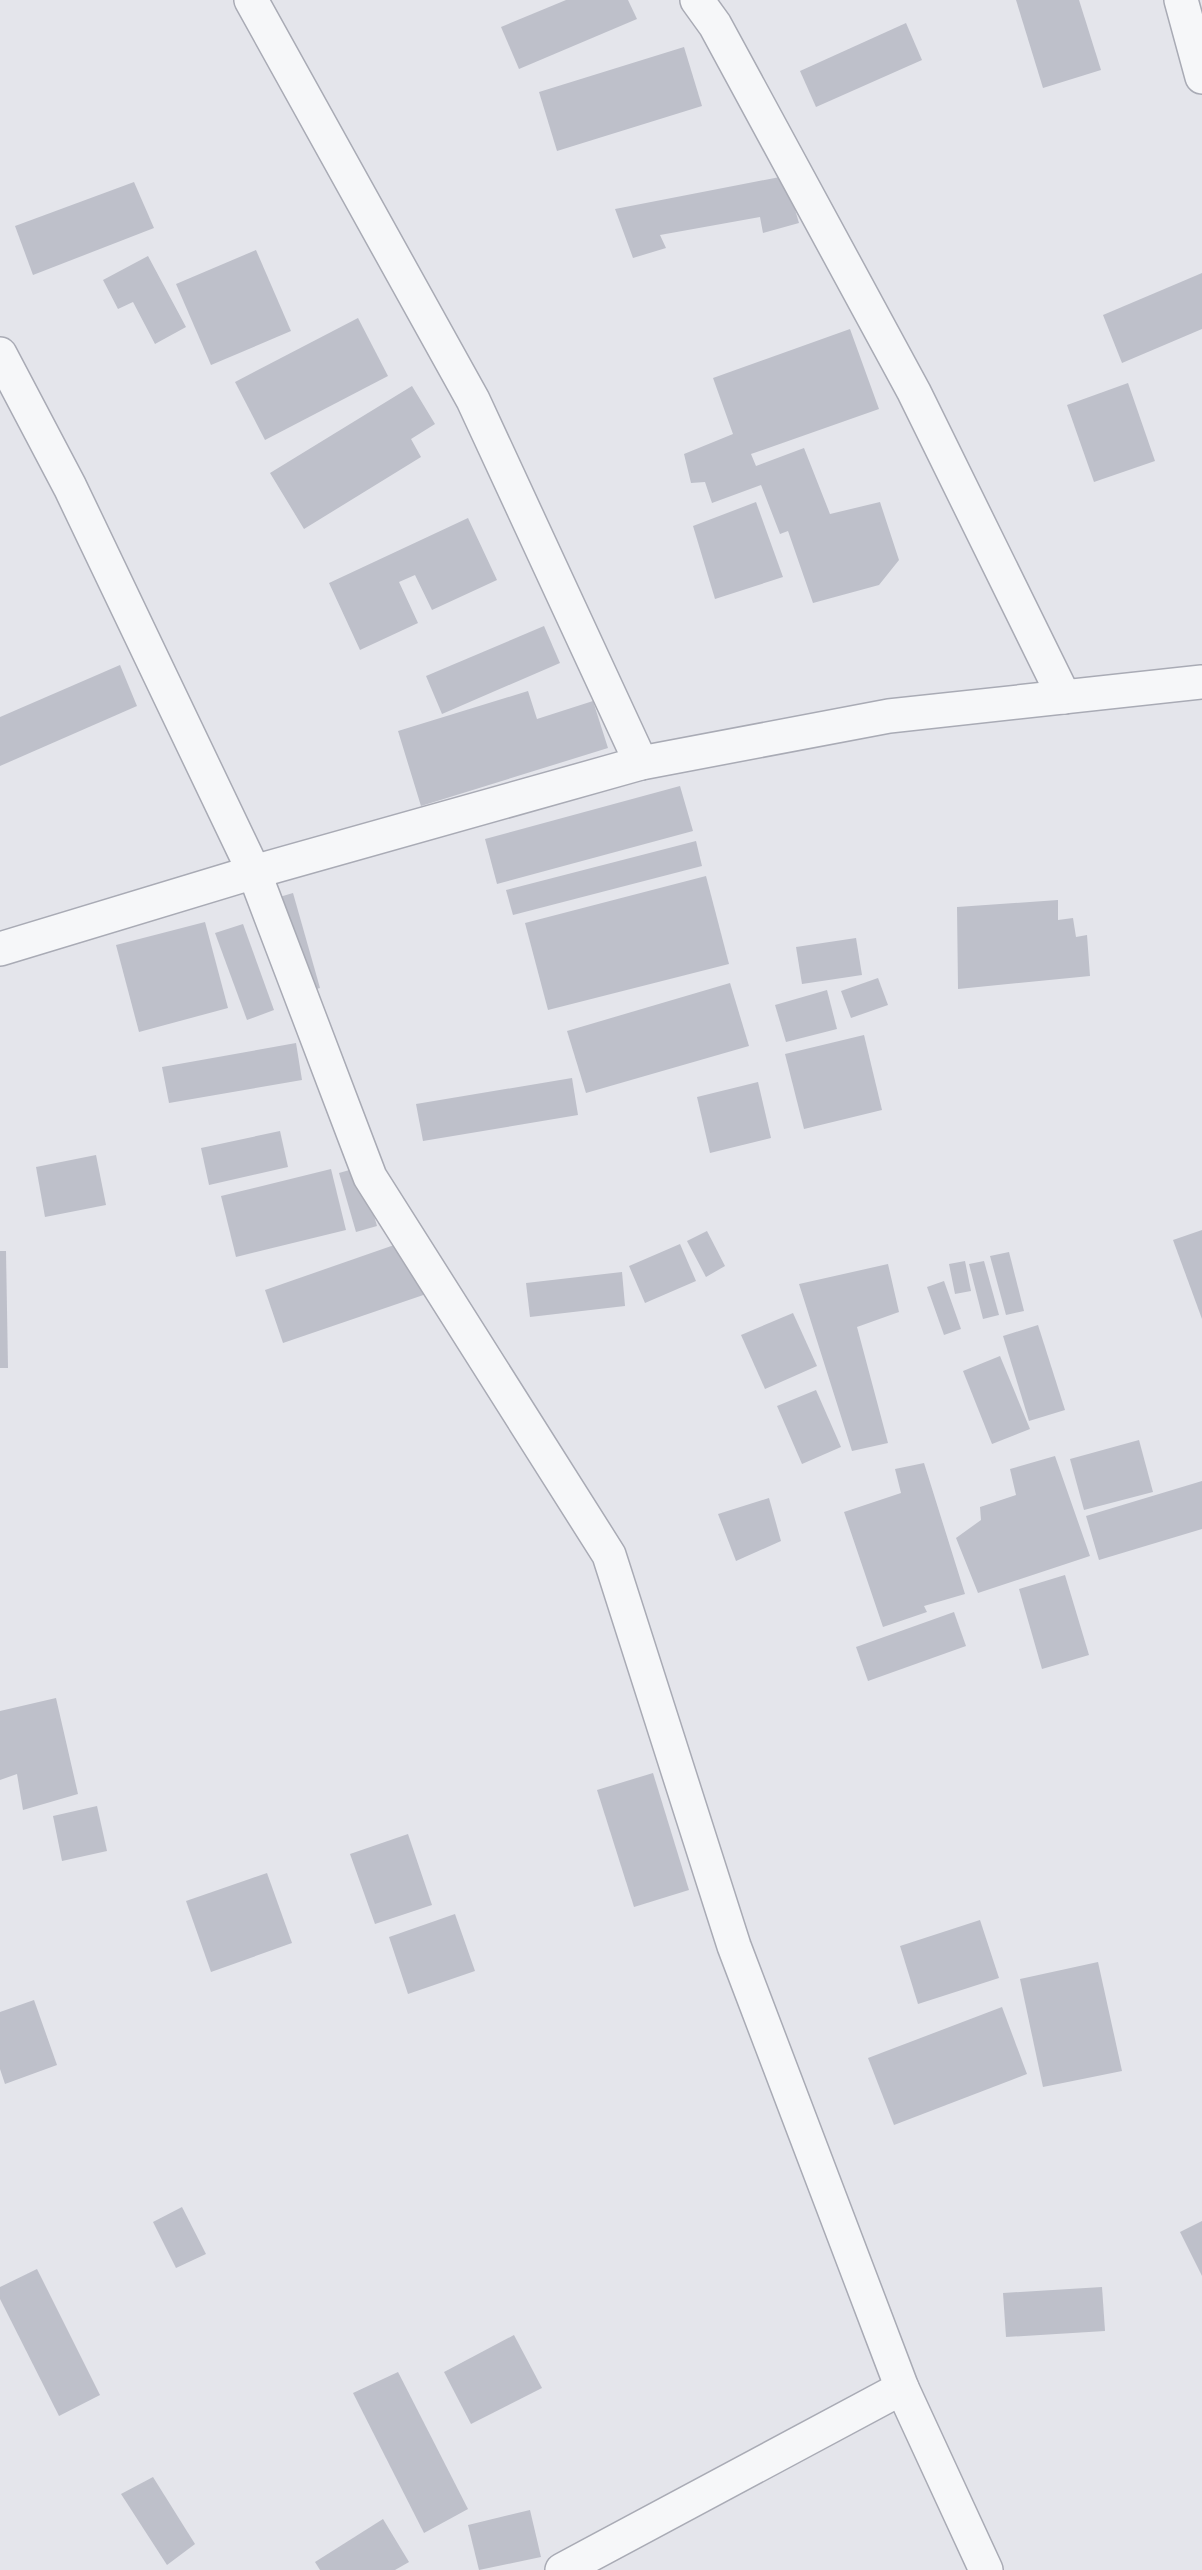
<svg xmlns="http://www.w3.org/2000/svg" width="1202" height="2570" viewBox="0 0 1202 2570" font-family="'Alegreya Sans',sans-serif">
<rect width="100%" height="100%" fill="#e4e5eb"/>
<!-- building -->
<g fill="#bec0ca">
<polygon points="566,0 628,0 637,19 519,69 501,27"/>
<polygon points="1016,0 1079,0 1101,70 1043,88"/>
<polygon points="906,23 922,60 816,107 800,71"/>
<polygon points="684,47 702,106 557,151 539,92"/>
<polygon points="785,176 799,223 763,233 760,217 660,235 666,248 633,258 615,209"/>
<polygon points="134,182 154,228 33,275 15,226"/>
<polygon points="256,250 291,331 211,365 176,284"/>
<polygon points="148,256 186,327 155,344 133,302 118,309 103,280"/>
<polygon points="1202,273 1202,329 1122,363 1103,315"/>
<polygon points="358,318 388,376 265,440 235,382"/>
<polygon points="850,329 879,409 751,454 756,466 804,448 830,514 880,502 899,560 879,585 813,603 788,531 780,534 761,485 712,503 705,482 691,483 684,454 733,434 713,378"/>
<polygon points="1128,383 1155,461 1094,482 1067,405"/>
<polygon points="412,386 435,424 411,439 421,457 304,529 270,473"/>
<polygon points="756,502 783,577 715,599 693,526"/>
<polygon points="468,518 497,580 432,610 415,575 399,582 418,623 360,650 329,583"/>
<polygon points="544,626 560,663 442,714 426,676"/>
<polygon points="120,665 137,706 0,766 0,717"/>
<polygon points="528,691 537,719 593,701 608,748 421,806 398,731"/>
<polygon points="680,786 693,831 497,884 485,839"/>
<polygon points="696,841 702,866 513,915 506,890"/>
<polygon points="706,876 729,964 548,1010 525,923"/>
<polygon points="293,893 320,988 291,996 266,901"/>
<polygon points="1058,900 1058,920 1073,918 1076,937 1087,935 1090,976 958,989 957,907"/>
<polygon points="205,922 228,1008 139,1032 116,945"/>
<polygon points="243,924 274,1010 247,1020 215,933"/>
<polygon points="856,938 862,975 802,984 796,947"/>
<polygon points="878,978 888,1005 851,1018 841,991"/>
<polygon points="730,983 749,1046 586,1093 567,1031"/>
<polygon points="827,990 837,1029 786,1042 775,1005"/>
<polygon points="864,1035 882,1110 804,1129 785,1054"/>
<polygon points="296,1043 302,1080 169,1103 162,1067"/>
<polygon points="572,1078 578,1115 423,1141 416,1104"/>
<polygon points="758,1082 771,1138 710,1153 697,1097"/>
<polygon points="280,1131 288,1167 209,1185 201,1148"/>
<polygon points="96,1155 106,1205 45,1217 36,1167"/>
<polygon points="360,1167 377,1226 356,1232 339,1173"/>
<polygon points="331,1169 346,1230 236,1257 221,1196"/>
<polygon points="1202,1230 1202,1319 1173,1240"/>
<polygon points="707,1231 725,1266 706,1277 687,1241"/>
<polygon points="420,1236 438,1290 283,1343 265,1290"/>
<polygon points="680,1244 696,1281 645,1303 629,1266"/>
<polygon points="0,1251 6,1251 8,1368 0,1368"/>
<polygon points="1009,1252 1024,1311 1006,1315 990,1256"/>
<polygon points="965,1261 971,1291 955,1294 949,1264"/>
<polygon points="984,1261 999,1315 983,1319 969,1264"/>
<polygon points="888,1264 899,1312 857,1327 888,1443 852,1451 799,1284"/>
<polygon points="622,1272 625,1306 530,1317 526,1283"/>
<polygon points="944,1281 961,1329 944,1335 927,1287"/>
<polygon points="793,1313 817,1366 765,1389 741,1335"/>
<polygon points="1038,1325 1065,1410 1029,1421 1003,1336"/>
<polygon points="1000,1356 1030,1429 992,1444 963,1371"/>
<polygon points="816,1390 841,1447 802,1464 777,1406"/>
<polygon points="1139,1440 1153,1492 1084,1510 1070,1459"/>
<polygon points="1055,1456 1090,1556 978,1593 956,1538 981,1520 980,1507 1016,1495 1010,1469"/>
<polygon points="924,1463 965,1594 924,1606 927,1612 883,1627 844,1512 901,1493 895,1469"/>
<polygon points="1202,1481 1202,1529 1099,1560 1086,1516"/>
<polygon points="769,1498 781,1541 736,1561 718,1514"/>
<polygon points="1065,1575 1089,1655 1042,1669 1019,1589"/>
<polygon points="954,1612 966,1646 868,1681 856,1647"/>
<polygon points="56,1698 78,1794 23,1810 17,1774 0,1780 0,1711"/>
<polygon points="653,1773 689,1890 634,1907 597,1790"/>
<polygon points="97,1806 107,1851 62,1861 53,1816"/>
<polygon points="408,1834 432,1905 375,1924 350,1854"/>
<polygon points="267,1873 292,1943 211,1972 186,1901"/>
<polygon points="455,1914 475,1971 408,1994 389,1937"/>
<polygon points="980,1920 999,1978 918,2004 900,1946"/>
<polygon points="1098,1962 1122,2071 1043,2087 1020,1979"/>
<polygon points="34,2000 57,2065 5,2084 0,2069 0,2012"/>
<polygon points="1002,2007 1027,2074 894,2125 868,2058"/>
<polygon points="182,2207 206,2254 176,2268 153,2222"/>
<polygon points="1202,2221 1202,2276 1180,2232"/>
<polygon points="37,2269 100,2395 59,2416 0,2299 0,2287"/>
<polygon points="1102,2287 1105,2331 1006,2337 1003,2293"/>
<polygon points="514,2335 542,2388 471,2424 444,2372"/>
<polygon points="398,2372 468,2509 424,2533 353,2393"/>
<polygon points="153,2477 195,2544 167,2565 121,2494"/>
<polygon points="530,2510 541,2557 479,2570 468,2525"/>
<polygon points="383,2519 409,2562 395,2570 320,2570 315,2562"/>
</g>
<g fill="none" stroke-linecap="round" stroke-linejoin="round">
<defs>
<g id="street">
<polyline points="251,0 473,400 641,763"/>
<polyline points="697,0 715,25 914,392 1064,697"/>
<polyline points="1181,0 1202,77"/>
<polyline points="0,354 70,487 254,872 370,1177 609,1555 734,1946 902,2388 986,2570"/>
<polyline points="0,949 254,872 641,763 889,716 1202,682"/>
<polyline points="562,2570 902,2388"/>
</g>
</defs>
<!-- street casing -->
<use href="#street" stroke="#a9abb5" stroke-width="36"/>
<!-- street -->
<use href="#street" stroke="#f6f7f9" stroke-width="33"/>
</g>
</svg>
